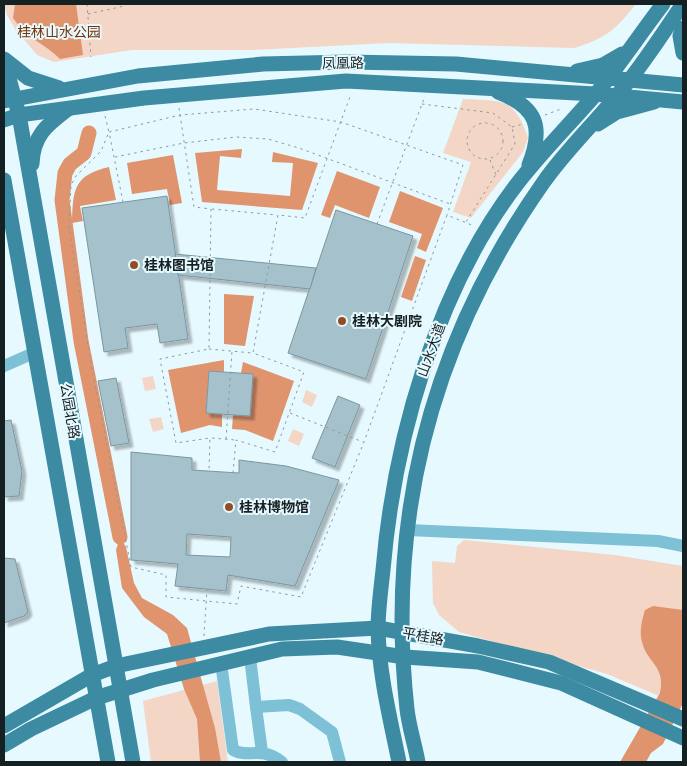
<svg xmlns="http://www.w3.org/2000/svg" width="687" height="766" viewBox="0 0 687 766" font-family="'Roboto Condensed','Noto Sans SC',sans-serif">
<defs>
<filter id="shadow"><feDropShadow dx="4" dy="4" stdDeviation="1" flood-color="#0004"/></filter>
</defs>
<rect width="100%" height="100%" fill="#e6f9ff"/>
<!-- green -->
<g fill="#f4d6c7">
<path d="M4,4H636C615,30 607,38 574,48L388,43L254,50H132L54,62L37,55L15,29L7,15Z"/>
<path d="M463,99C501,101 515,97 528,138L523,152L471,218L453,212L471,162L443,153Z"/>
<polygon points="153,376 156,389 145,391 142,378"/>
<polygon points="306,390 317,395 312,407 302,402"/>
<polygon points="161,417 164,429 153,432 149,419"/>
<polygon points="293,429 304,434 299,446 288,441"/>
<polygon points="464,540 615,555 683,566 683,706 607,674 459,632 439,615 433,603 432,561 455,563 457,546"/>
<polygon points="217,681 228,762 151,762 143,701"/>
</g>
<!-- water -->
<g fill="#df946e">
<path d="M15,4H76L83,55L60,59C42,41 29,41 13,18Z"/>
<polygon points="242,149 241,158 220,156 217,190 290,196 293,163 272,162 273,152 318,163 302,210 202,202 195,153"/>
<polygon points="173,155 182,203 170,205 167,189 132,194 127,163"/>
<path d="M109,167L116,200L80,206L83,221L72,223C73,191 73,175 109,167Z"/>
<polygon points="337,171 380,187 369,218 335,205 330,218 321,215"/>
<polygon points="400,191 443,208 426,252 417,248 422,234 389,222"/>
<polygon points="415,256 426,260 412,301 401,297"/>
<polygon points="224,294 254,296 245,346 224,344"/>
<polygon points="224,360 224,372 209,371 206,412 222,414 222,427 210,425 181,433 168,370"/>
<polygon points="243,362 294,381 273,441 245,430 232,429 233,415 250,416 253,375 241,373"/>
<polygon points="120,537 126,547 134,583 142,598 173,615 187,628 215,728 221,762 200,762 197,719 184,689 167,634 144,617 122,588 116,550"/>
<path d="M653,606L683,610V703L663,744L651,753L646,762H620L660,693C666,666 647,663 642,642C639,631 642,620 645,610Z"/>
</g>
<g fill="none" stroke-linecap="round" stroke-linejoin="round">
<!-- river -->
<polyline stroke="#df946e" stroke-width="15" points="89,133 84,153 70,164 65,173 62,200 81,341 120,537"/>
</g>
<!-- building -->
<g fill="#a5c2cc" stroke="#7a96a0" fill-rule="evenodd" filter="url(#shadow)">
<polygon points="167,196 188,339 160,343 157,324 125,328 128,348 104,352 82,208"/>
<polygon points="336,210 413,236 366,379 288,353"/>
<polygon points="175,254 316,268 310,289 178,275"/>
<polygon points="209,371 253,374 250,416 206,413"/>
<polygon points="116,378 129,443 111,446 98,381"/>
<polygon points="338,396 360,405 335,467 312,458"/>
<polygon points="11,420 22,471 19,496 4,497 4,421"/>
<path d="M131,452L192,458V470L239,473V460L286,466L339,480L295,586L228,575L226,591L175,586L178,564L131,560ZM187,534L231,537L230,557L186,555Z"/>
<polygon points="4,558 15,559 28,612 24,616 4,623"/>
</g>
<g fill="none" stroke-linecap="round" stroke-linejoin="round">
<!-- path -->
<g stroke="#8a9a9f" stroke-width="1" stroke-dasharray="2.5 4" stroke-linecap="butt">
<polyline points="87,4 91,57"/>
<polyline points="88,14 124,6"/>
<polyline points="422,104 493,113 512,127 515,144 466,222"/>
<polyline points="179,108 194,207 211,209 209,349 160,359 176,443 210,438 209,471"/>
<polyline points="545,115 561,109"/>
<polyline points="105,116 109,132 101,151 76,176 71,185 69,227 91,364 131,567 166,575 166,597 237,604 241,586 301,597 364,442 447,215 474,226"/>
<circle cx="485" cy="141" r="18"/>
<polyline points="512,127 523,124"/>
<polyline points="115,157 184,143 236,137 268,139 299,148 450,204"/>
<polyline points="490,160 496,175"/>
<polyline points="123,202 109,132 180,115 254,109 341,122 463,165 447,215"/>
<polyline points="212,209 277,215"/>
<polyline points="377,224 425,96"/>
<polyline points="209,349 252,353"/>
<polyline points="290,413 363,442"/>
<polyline points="212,438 235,440"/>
<polyline points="226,439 232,351"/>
<polyline points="233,473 236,440 275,452 304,372 253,353 278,215 305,218 351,94"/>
<polyline points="204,636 207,589"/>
</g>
<!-- minor -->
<g stroke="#7ec1d6" stroke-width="12">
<polyline points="4,366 36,352"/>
<polyline points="408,530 658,541 683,546"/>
<polyline points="250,657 256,707 289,705 300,709 332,732 340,762"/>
<path d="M221,663L233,750C249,759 259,745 282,762"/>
<polyline points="256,707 262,752"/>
</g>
<!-- major -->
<g stroke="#3c8ba2" stroke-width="15">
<polyline points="683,28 680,36 683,53"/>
<polyline points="4,59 28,78 59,88"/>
<polyline points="4,60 19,115 133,762"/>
<polyline points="577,71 603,65 622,54"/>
<path d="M498,92C537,107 544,127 529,165"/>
<polyline points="4,101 138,76 263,64 347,62 456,64 683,85"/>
<polyline points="4,120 19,115 144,98 346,81 596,94 683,102"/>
<polyline points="598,124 617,112 654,102"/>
<path d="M32,164C33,135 47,125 68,109"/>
<polyline points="4,180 108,762"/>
<polyline points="4,726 92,675 116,666 269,634 378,628 478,646 549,662 683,719"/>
<polyline points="4,745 31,729 96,698 153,680 282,649 337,647 405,657 478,662 561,683 683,738"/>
<path d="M399,762C390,718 379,674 378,629C378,610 381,589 383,570C394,440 436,290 517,184C541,153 569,125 595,95C619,66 640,34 663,4"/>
<path d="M418,762C415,745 409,727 407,709C386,517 432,341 543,183C565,151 595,123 619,93C643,65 662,34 683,4"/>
</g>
</g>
<!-- markers -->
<g fill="#934d26" stroke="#e6f9ff" stroke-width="2">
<circle cx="134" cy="265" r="5"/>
<circle cx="342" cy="321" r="5"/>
<circle cx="229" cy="507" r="5"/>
</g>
<g text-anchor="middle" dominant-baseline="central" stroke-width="4" stroke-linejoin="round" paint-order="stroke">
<!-- park labels -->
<g font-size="14" fill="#783407" stroke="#e6f9ff">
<text x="59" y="32">桂林山水公园</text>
</g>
<!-- street labels -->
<g font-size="14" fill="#152023" stroke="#e6f9ff">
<text transform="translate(343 63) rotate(-1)">凤凰路</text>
<text transform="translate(431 350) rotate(-70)">山水大道</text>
<text transform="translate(70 411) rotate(80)">公园北路</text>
<text transform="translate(423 636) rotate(10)">平桂路</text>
</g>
<!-- poi labels -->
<g font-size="14" font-weight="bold" fill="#152023" stroke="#e6f9ff" text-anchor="start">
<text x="144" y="265">桂林图书馆</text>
<text x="352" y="321">桂林大剧院</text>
<text x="239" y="507">桂林博物馆</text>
</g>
</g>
<!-- border -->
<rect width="687" height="766" fill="none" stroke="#152023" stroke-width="10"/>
</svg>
